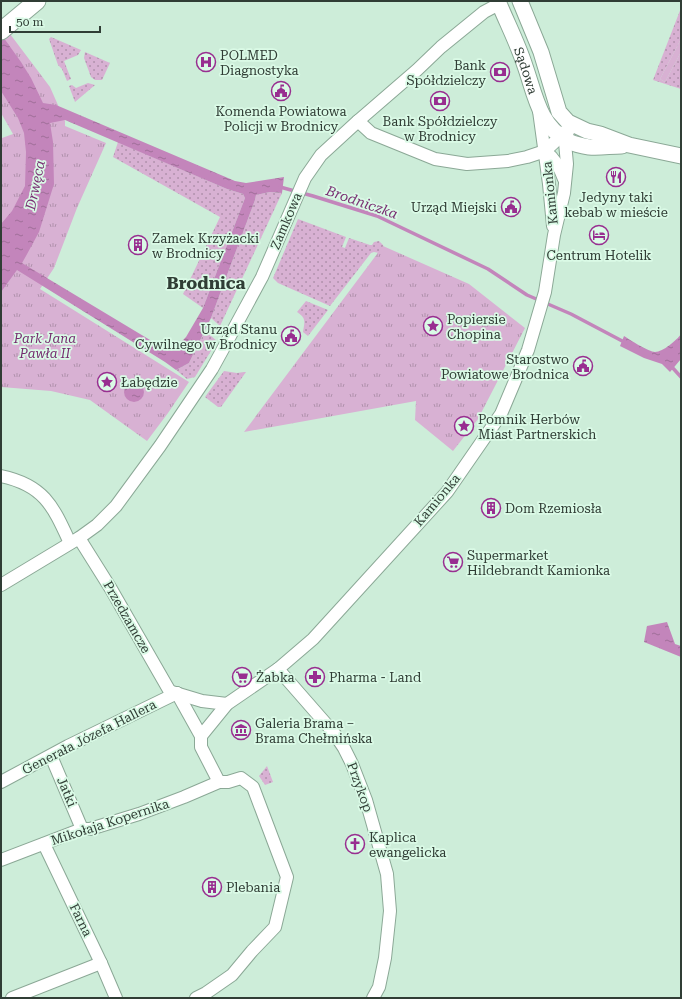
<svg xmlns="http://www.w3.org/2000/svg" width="682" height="999" viewBox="0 0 682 999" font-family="'Roboto Serif',serif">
<defs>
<pattern id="grass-dots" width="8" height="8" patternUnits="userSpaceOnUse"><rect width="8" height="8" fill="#d8b1d3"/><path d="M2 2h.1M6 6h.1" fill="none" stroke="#b091ac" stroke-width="1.8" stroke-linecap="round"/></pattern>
<pattern id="park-tufts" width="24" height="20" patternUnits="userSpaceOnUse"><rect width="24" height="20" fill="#d8b1d3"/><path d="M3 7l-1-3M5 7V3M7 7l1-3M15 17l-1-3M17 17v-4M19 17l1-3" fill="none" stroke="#b091ac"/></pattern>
<pattern id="water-ripples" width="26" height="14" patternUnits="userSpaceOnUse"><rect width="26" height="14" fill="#c385bb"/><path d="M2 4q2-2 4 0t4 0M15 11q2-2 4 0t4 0" fill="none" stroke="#9f6e99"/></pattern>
</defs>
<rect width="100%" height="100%" fill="#cdedd9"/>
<!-- grass -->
<g fill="url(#grass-dots)">
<polygon points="681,8 681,39 660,79 665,82 681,52 681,89 653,80"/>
<polygon points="51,37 81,50 78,55 64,61 71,79 67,81 62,69 58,65 49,39"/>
<polygon points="85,52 110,63 102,80 95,80 91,77 84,58"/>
<polygon points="88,83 95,85 75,102 69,86 72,85 76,88"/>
<polygon points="118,142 227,189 243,194 245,198 203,308 183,294 220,217 113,157"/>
<polygon points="270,192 282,193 220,326 211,318 255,200 256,195"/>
<polygon points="298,219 346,237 342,247 345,248 349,238 370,245 372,245 374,242 379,241 383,245 384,249 379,253 374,252 371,253 330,306 278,283 273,278"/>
<path d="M306,301L328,310L308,336L303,332C305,321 306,318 297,312Z"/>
<polygon points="205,331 217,341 195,377 187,379 176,370 189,363"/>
<polygon points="224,371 237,373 244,372 246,372 221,407 218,407 205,397"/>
<polygon points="267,766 273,782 265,785 259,776"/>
</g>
<!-- park -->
<g fill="url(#park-tufts)">
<polygon points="1,22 50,87 65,121 65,126 106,143 77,208 54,268 40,289 189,382 168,413 147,441 90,400 51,391 1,387 1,136 2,138 13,134 1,113"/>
<polygon points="383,246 469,284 525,328 478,419 453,451 415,420 416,401 244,432"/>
</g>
<!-- garden -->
<polygon fill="#d8b1d3" points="681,39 681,52 665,82 660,79"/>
<!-- water -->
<g fill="url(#water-ripples)" fill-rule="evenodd">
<path d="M1,34L21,62L31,78L43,103L56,105L235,181L246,183L284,177L282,193L270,192L256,195L255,200L211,318L189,363L176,370L165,362L17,270L1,292V224L12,211L25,186L26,152L24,133L18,118L1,91ZM65,120L227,189L243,194L245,198L203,308L186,337L174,349H165L22,263L26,256L39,232L54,184L53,142L50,123Z"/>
<path d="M681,334V359L670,372L662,364L644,358L620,346L624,336C630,340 649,352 655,352C663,352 677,340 681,334Z"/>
<circle cx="134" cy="392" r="10"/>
<polygon points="667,622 675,644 681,646 681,657 644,642 647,626"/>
</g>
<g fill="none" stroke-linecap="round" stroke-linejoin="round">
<!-- stream -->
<g stroke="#c385bb" stroke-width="3.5">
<polyline points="280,187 313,196 377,216 488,269 527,295 571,314 626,343"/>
<polyline points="671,366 681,377"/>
</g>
<defs>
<g id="minor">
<polyline points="539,111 549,184 553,226"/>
<polyline points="358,121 371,133 435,159 467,164 508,161 527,157 545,151 561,136 568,132"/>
<path d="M545,151C555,159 560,167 564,179"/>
<path d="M1,476C44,485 53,506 70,543"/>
<polyline points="79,538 111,589 169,690 172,692 202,701 227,704"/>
<polyline points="1,585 79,538 97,525 116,506 160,446 212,369 223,349 262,277 305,178 321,155 358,121 417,70 441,47 484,12 499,4"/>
<polyline points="278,669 334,733 344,748 352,764 366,800 387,874 390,911 385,958 379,987 373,998"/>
<polyline points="177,693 201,736 201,747 219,782"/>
<polyline points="201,736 227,704 278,669 313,639 447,492 501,414 528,350 545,292 554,235 564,193 567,164 564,132"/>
<polyline points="51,756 82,829"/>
<polyline points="1,782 68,746 177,693"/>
<polyline points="44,844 101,963 116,998"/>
<polyline points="1,860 82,829 90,829 139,814 184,797 219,782 228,782 241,778 253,787 287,877 275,927 252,951 232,975 206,993 196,998"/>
<polyline points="12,998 101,963"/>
</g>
<g id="tertiary">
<path id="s1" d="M498,1C507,23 518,44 525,66C535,94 539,126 568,141C574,144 582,146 589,147C600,148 611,146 622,146"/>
<polyline points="520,1 541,52 559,112 568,122 587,131 600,134 629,145 681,156"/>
</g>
<polyline id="secondary" points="1,31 37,1"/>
</defs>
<!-- minor casing -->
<use href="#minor" stroke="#8ba896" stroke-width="14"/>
<!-- tertiary casing -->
<use href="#tertiary" stroke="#8ba896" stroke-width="17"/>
<!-- secondary casing -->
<use href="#secondary" stroke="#8ba896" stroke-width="19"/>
<!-- minor -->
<use href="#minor" stroke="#fff" stroke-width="12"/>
<!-- tertiary -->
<use href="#tertiary" stroke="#fff" stroke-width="15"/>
<!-- secondary -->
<use href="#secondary" stroke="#fff" stroke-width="17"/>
</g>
<!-- icons -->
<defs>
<symbol id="hospital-ring" viewBox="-11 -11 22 22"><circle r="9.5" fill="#dafae6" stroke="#982e90" stroke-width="1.5"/><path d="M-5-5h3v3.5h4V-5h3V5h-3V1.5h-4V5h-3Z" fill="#982e90"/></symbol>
<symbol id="bank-ring" viewBox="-11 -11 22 22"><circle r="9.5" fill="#dafae6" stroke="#982e90" stroke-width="1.5"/><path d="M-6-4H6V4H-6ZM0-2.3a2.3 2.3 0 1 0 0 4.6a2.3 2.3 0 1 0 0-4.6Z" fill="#982e90"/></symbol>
<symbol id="civic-ring" viewBox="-11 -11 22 22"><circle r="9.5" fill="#dafae6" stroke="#982e90" stroke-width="1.5"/><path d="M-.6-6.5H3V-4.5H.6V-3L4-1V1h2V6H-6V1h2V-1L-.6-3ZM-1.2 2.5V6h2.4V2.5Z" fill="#982e90"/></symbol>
<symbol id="restaurant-ring" viewBox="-11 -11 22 22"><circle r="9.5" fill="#dafae6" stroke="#982e90" stroke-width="1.5"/><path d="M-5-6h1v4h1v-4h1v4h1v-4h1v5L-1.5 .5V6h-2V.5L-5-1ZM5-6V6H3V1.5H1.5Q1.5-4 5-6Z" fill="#982e90"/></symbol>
<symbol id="hotel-ring" viewBox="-11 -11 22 22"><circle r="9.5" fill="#dafae6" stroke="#982e90" stroke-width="1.5"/><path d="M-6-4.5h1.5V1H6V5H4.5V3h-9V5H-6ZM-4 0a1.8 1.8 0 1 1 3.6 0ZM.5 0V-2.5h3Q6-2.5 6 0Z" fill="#982e90"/></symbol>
<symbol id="building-ring" viewBox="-11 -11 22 22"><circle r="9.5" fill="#dafae6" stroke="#982e90" stroke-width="1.5"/><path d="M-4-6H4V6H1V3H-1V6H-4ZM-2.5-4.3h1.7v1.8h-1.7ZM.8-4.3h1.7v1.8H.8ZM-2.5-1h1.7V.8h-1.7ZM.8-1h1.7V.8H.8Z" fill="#982e90"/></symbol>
<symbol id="sight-ring" viewBox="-11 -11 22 22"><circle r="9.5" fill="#dafae6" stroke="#982e90" stroke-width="1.5"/><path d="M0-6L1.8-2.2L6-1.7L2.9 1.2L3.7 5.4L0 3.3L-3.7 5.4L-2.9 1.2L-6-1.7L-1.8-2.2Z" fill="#982e90"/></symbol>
<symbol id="supermarket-ring" viewBox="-11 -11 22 22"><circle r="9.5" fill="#dafae6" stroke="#982e90" stroke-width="1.5"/><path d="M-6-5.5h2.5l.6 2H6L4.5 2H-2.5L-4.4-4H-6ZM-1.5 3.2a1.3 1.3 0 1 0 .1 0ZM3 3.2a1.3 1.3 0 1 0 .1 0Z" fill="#982e90"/></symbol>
<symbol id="pharmacy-ring" viewBox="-11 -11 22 22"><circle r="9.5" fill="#dafae6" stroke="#982e90" stroke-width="1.5"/><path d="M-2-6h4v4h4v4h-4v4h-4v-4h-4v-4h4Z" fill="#982e90"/></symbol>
<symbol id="museum-ring" viewBox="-11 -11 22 22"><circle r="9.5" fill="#dafae6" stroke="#982e90" stroke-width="1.5"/><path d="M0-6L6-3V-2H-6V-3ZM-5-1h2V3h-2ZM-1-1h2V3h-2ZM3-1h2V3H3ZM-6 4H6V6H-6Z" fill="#982e90"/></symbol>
<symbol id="church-ring" viewBox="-11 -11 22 22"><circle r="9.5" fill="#dafae6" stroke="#982e90" stroke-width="1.5"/><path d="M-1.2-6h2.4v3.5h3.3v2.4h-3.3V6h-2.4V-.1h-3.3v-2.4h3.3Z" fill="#982e90"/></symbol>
</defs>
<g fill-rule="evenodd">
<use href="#hospital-ring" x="195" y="51" width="22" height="22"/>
<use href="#bank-ring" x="489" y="61" width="22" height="22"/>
<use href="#civic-ring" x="270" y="80" width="22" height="22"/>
<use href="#bank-ring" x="429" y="90" width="22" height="22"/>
<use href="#restaurant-ring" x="605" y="166" width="22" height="22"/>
<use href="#civic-ring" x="500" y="196" width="22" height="22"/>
<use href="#hotel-ring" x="588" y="224" width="22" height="22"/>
<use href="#building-ring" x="127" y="234" width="22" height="22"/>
<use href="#sight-ring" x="422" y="315" width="22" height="22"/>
<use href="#civic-ring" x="280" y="325" width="22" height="22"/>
<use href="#civic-ring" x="572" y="355" width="22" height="22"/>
<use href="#sight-ring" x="96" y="371" width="22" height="22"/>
<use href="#sight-ring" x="453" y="415" width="22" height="22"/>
<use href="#building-ring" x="480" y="497" width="22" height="22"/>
<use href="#supermarket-ring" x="442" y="551" width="22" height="22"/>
<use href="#supermarket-ring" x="231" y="666" width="22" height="22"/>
<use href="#pharmacy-ring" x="304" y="666" width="22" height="22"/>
<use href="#museum-ring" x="230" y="719" width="22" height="22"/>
<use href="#church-ring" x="344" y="833" width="22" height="22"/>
<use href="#building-ring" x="201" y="876" width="22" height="22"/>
</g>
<g text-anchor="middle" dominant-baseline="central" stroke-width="3.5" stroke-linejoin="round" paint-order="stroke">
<!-- poi labels -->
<g font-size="13" fill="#303d35" stroke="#dafae6" text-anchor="start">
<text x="220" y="55">POLMED<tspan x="220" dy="15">Diagnostyka</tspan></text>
<text x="486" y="65" text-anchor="end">Bank<tspan x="486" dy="15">Spółdzielczy</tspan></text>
<text x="281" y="111" text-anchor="middle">Komenda Powiatowa<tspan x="281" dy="15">Policji w Brodnicy</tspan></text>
<text x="440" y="121" text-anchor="middle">Bank Spółdzielczy<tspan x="440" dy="15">w Brodnicy</tspan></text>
<text x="616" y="197" text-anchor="middle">Jedyny taki<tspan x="616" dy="15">kebab w mieście</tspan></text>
<text x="497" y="207" text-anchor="end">Urząd Miejski</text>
<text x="152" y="238">Zamek Krzyżacki<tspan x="152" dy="15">w Brodnicy</tspan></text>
<text x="599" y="255" text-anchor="middle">Centrum Hotelik</text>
<text x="447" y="319">Popiersie<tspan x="447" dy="15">Chopina</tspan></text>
<text x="277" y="329" text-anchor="end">Urząd Stanu<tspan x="277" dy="15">Cywilnego w Brodnicy</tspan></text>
<text x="569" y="359" text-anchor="end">Starostwo<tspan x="569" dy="15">Powiatowe Brodnica</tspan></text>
<text x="121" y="382">Łabędzie</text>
<text x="478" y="419">Pomnik Herbów<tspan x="478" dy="15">Miast Partnerskich</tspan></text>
<text x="505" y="508">Dom Rzemiosła</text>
<text x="467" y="555">Supermarket<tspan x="467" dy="15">Hildebrandt Kamionka</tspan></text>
<text x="256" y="677">Żabka</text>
<text x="329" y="677">Pharma - Land</text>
<text x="255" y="723">Galeria Brama –<tspan x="255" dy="15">Brama Chełmińska</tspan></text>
<text x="369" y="837">Kaplica<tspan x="369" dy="15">ewangelicka</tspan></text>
<text x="226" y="887">Plebania</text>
</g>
<!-- street labels -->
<g font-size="13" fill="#303d35" stroke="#dafae6">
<text stroke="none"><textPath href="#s1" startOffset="75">Sądowa</textPath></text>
<text transform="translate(550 193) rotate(-96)">Kamionka</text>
<text transform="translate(286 221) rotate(-67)">Zamkowa</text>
<text transform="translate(437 500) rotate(-50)">Kamionka</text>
<text transform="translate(127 617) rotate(60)">Przedzamcze</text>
<text transform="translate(89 737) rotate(-27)">Generała Józefa Hallera</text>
<text transform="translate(360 787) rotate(70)">Przykop</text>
<text transform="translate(67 792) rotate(67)">Jatki</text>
<text transform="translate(110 822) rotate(-18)">Mikołaja Kopernika</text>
<text transform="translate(81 920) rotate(64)">Farna</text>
</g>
<!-- park labels -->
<g font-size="13" font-style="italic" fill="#752b6f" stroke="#dafae6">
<text x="45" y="338">Park Jana<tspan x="45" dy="15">Pawła II</tspan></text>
</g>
<!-- water labels -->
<g font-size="14" font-style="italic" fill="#7a3174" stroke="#dafae6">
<text transform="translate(35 185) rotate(-78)">Drwęca</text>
<text transform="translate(362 202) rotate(19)">Brodniczka</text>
</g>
<!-- district labels -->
<g font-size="17" font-weight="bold" fill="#303d35" stroke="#dafae6">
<text x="206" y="283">Brodnica</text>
</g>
</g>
<!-- border -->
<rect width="682" height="999" fill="none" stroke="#303d35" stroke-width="4"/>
<!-- scale -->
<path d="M10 26v6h90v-6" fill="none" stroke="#303d35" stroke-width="2"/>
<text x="16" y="26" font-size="12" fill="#303d35" stroke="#dafae6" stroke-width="3" paint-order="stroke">50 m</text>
</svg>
